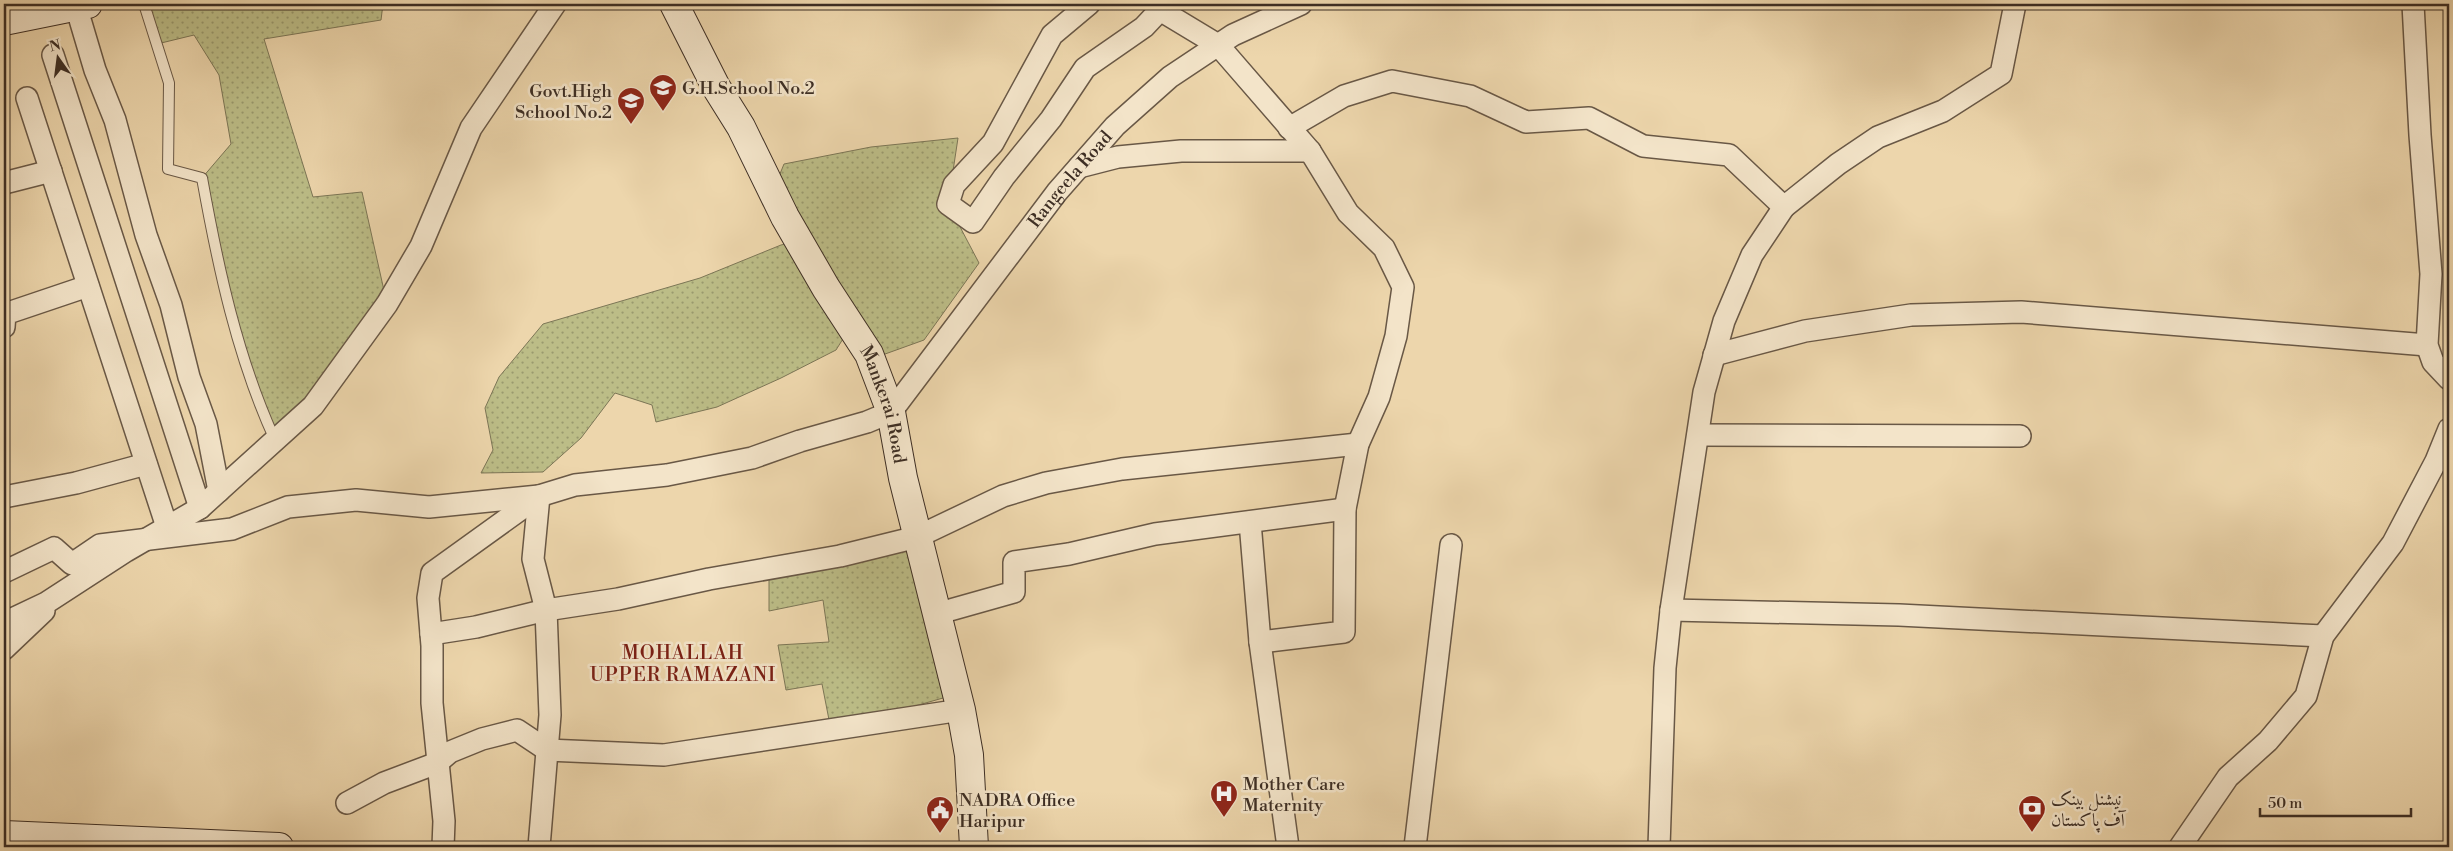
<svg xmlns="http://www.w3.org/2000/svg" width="2453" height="851" viewBox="0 0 2453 851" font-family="'Libre Bodoni',Amiri,serif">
<defs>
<pattern id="grass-dots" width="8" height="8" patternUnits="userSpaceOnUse" patternTransform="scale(1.25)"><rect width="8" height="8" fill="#bcbd87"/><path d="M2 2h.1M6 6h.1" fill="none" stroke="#9a9a6e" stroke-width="1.8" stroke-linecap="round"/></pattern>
</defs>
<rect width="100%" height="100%" fill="#edd6ac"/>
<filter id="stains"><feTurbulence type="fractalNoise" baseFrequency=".004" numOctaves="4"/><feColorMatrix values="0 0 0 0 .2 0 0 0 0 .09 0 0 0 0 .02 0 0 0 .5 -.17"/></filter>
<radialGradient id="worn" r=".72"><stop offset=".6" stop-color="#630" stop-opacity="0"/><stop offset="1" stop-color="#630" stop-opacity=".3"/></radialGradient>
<!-- grass -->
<g fill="url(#grass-dots)" stroke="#7c7656">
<polygon points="144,4 383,4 381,20 264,39 313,197 362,192 387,304 275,440 234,327 202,178 231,144 219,75 194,35 157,44"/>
<polygon points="958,138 948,204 979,263 924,340 874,358 851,326 836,350 781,378 717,407 656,422 652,405 615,393 581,438 543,472 481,473 493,450 485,408 499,377 543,324 700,278 781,245 799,241 773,191 784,164 871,147"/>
<polygon points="917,537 957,694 831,730 822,684 786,690 778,645 829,642 823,600 769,611 769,569"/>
</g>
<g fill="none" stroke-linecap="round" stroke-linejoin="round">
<defs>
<path id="lane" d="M144,4L169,83L168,169L202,178C218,267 237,357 275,440"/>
<g id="street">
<polyline points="1089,4 1052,35 993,143 954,185 948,204 973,222 1004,177 1051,119 1085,68 1144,27 1160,10 1218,45 1310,151 1348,213 1384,248 1403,287 1396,336 1379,397 1358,444 1345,509 1344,632 1260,642"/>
<polyline points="2413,4 2420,135 2431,274 2427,345 2433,362 2449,379"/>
<polyline points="76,6 95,70 115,120 146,235 171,305 189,377 206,424 219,491"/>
<polyline points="53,55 200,508"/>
<polyline points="27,98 167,527"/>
<polyline points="1289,128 1344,96 1392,81 1470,96 1526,122 1589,118 1643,146 1729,155 1784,207 1838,164 1878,137 1943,111 2001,74 2015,4"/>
<polyline points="1079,167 1118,157 1181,151 1310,151"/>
<polyline points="4,183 51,171"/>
<polyline points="4,327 5,314 88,286"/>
<polyline points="1714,355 1805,331 1911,315 2021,312 2427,345"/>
<polyline points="1698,435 2020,436"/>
<polyline points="4,497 76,483 146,464"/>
<polyline points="1250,522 1260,642 1288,847"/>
<polyline points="4,572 54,548 72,564 100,545 232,529 288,507 356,500 429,507 539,496 533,559 546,610 550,715 539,847"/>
<polyline points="1671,610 1899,615 2323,636"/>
<polyline points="936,614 1014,592 1014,562 1069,554 1155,534 1345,509"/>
<polyline points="4,623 46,603 126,551 200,508 313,406 387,304 421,246 471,128 555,4"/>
<polyline points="431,634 476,627 546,610 618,599 709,579 840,556 917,537 1003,496 1046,483 1122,469 1358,444"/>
<polyline points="4,649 44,611"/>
<polyline points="347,803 384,783 437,763 450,752 482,739 517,730 547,750 664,755 961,710"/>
<path id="s1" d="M443,847L444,821L432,703V646L428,598L432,573L539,496L575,485L667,475L752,458L800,441L867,422L891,412L1057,192L1115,126L1170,77L1233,35L1301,4"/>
<polyline points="1415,847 1451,545"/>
<polyline points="1659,847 1665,668 1671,610 1704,392 1724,321 1752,255 1784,207"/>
<polyline points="2180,847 2228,777 2268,741 2306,696 2323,636 2393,543 2436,461 2449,429"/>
</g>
<g id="secondary">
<path id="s2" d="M674,4L716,87L741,127L785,217L826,288L869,354L891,412L903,478L961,710L969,755L974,847"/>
<polyline points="4,21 88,4"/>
<polyline points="4,835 279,847"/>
</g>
</defs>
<!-- lane casing -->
<use href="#lane" stroke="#695846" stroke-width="12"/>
<!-- street casing -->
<use href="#street" stroke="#695846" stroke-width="24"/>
<!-- secondary casing -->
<use href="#secondary" stroke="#3d2e24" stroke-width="30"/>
<!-- lane -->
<use href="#lane" stroke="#f3e4c9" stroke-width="10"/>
<!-- street -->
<use href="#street" stroke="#f3e4c9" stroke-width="21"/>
<!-- secondary -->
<use href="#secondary" stroke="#f3e4c9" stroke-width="28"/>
</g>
<!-- icons -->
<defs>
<symbol id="school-pin" viewBox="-11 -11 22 30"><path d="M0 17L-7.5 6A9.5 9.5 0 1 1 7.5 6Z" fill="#8f2418" stroke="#f3e4c9"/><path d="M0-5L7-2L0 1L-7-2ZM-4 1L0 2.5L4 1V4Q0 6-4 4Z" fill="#fff"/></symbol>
<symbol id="hospital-pin" viewBox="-11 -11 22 30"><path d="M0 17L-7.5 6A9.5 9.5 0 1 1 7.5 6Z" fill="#8f2418" stroke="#f3e4c9"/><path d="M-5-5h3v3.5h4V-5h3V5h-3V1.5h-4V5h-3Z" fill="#fff"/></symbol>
<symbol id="bank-pin" viewBox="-11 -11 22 30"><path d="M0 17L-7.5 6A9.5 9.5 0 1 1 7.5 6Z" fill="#8f2418" stroke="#f3e4c9"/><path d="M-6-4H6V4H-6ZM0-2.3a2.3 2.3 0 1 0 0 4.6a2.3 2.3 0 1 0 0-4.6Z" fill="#fff"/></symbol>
<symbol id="civic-pin" viewBox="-11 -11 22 30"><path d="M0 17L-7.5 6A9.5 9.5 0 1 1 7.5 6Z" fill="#8f2418" stroke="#f3e4c9"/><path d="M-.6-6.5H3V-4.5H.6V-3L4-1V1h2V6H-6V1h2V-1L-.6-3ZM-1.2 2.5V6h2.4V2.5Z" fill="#fff"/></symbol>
</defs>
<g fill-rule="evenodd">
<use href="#school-pin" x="647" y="72" width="32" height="43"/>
<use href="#school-pin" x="615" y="85" width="32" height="43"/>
<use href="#hospital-pin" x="1208" y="778" width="32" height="43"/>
<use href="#bank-pin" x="2016" y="793" width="32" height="43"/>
<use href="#civic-pin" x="924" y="794" width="32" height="43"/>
</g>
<g text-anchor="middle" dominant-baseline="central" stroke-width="5" stroke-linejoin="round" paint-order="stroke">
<!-- poi labels -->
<g font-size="18" fill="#3d2e24" stroke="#f3e4c9" text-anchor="start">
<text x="682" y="88">G.H.School No.2</text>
<text x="612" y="91" text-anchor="end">Govt.High<tspan x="612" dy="21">School No.2</tspan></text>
<text x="1243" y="784">Mother Care<tspan x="1243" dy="21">Maternity</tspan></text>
<text x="2051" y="799">نیشنل بینک<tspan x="2051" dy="21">آف پاکستان</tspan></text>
<text x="959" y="800">NADRA Office<tspan x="959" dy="21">Haripur</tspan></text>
</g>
<!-- street labels -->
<g font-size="18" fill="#3d2e24" stroke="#f3e4c9">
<text stroke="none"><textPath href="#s1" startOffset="1064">Rangeela Road</textPath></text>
<text stroke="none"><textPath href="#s2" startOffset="454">Mankerai Road</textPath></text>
</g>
<!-- neighbourhood labels -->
<g font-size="19" letter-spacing="1" fill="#7a1f14" stroke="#f3e4c9">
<text x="683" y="653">MOHALLAH<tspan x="683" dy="22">UPPER RAMAZANI</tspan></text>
</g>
</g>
<!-- margin -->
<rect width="2453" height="851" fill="none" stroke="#edd6ac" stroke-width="20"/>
<rect x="5" y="5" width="2443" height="841" fill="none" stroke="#3d2e24" stroke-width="2.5"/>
<rect x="10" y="10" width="2433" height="831" fill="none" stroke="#3d2e24"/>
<!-- north arrow -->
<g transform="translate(58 58) rotate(346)" stroke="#f3e4c9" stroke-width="4" paint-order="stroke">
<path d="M0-4L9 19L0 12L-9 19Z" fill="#3d2e24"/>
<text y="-8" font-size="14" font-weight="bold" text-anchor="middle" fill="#3d2e24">N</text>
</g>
<!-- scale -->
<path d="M2260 808v8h151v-8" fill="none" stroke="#3d2e24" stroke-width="2.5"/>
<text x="2268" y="808" font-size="15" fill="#3d2e24" stroke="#f3e4c9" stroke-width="4" paint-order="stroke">50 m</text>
<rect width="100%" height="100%" filter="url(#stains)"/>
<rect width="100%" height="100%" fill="url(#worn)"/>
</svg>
